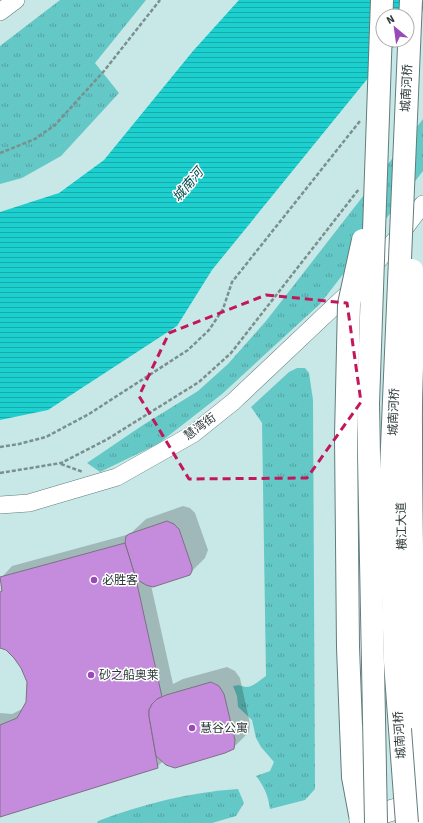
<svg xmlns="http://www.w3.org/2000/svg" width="423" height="823" viewBox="0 0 423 823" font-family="'Source Sans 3','Noto Sans SC',sans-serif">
<defs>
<pattern id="grass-tufts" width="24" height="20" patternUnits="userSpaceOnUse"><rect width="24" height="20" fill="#64c8c6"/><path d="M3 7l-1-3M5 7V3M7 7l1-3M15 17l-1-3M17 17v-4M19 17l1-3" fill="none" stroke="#53a3a2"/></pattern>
<pattern id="water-rules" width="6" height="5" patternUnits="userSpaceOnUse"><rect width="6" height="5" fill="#1bd0ce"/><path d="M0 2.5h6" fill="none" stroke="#18aaa8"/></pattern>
</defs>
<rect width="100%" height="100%" fill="#c8e8e7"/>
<!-- grass -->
<g fill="url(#grass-tufts)">
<polygon points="60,0 146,0 95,63 119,93 61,156 22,178 0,184 0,46"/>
<polygon points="423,119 423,171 320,304 222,394 158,444 100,472 87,463 143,425 198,391 228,364 266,321"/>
<path d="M297,368H305L309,373L313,400L315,789L305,800L270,809C268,795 264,786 256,776L270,771L274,762L261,747L256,738L252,720L238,707L237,696L233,686C241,684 240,686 246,687C253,687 260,680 266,676L262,423L251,407L289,372Z"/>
<path d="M238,789L244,803L236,816L212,823H97L98,821C143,804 190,792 238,789Z"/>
</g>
<!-- water -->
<polygon fill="url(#water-rules)" points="239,0 423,0 423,10 407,30 407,16 383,16 383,40 399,40 212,270 177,326 48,410 0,420 0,212 59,193 104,160 193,51"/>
<!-- shadow -->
<polygon fill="#0003" points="183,506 190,508 195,513 208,550 205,558 189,574 151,585 173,684 183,679 227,667 235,671 240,678 250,724 249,732 233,748 163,761 157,767 0,816 0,713 12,714 22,709 27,702 28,682 22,668 6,649 0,647 1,578 12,566 130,534 146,519"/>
<!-- building -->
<g fill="#c58cdd" stroke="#7d7083">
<polygon points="167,521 174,524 179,529 192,567 192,571 190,575 153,587 146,585 136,579 125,543 126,536 129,534"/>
<polygon points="125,543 136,579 162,697 157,699 152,704 149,710 149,716 158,768 0,817 0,725 17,718 26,702 27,682 21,668 14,658 6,650 0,648 0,592 2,591 0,577"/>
<polygon points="211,682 219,686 224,694 235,740 234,749 225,753 175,768 166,765 156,756 149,716 149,710 152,704 157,699 166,695"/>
</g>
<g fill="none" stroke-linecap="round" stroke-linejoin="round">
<defs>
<g id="minor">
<polyline points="0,12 16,0"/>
<polyline points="360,337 361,282"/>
<polyline points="0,505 29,503 117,477 193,434 233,402 361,281 405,228 423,204"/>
<polyline points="357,506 364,783"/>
<polyline points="416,790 423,821"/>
</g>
<polyline id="major" points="360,820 422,801"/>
<g id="highway">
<polyline points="417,719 419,765 418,803"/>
<polyline points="351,726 353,777 361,820"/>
</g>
</defs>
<!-- minor casing -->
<use href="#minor" stroke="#607d7c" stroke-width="18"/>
<!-- major casing -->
<use href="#major" stroke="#607d7c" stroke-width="22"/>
<!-- highway casing -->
<use href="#highway" stroke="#607d7c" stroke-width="24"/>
<!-- path -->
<g stroke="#7a908f" stroke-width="2.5" stroke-dasharray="4 2" stroke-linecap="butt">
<polyline points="0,153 35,139 55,125 104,71 160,0"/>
<polyline points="0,447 19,444 46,437 89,414 188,350 209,330 223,309 232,282 360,121"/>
<polyline points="61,464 83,472"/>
<polyline points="0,473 61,463 106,440 199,382 231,353 359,189"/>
</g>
<!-- minor -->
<use href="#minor" stroke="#fff" stroke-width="17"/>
<!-- major -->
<use href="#major" stroke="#fff" stroke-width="21"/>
<!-- highway -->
<use href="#highway" stroke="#fff" stroke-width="22"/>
<defs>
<g id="highway-bridge">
<path d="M412,270C416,323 410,375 411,428C411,525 413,622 417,719"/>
<polyline points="351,726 348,647 346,436 349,304 363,240"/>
<polyline points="376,823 368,404 382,0"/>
<polyline points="407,823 395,662 390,494 411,0"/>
</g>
</defs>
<!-- highway-bridge casing -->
<use href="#highway-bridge" stroke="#607d7c" stroke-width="24" stroke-linecap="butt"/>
<!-- highway-bridge -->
<use href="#highway-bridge" stroke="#fff" stroke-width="22"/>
</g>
<!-- marked area -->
<path fill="none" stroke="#c2185b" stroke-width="3" stroke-dasharray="8 5" stroke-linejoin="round" d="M266,295L347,303L361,402L307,478L189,479L139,396L169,333Z"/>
<!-- markers -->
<g fill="#9a49b8" stroke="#fff" stroke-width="1.5">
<circle cx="94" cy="580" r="4"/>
<circle cx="91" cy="675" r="4"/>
<circle cx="192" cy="728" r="4"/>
</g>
<g text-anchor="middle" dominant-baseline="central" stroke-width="3" stroke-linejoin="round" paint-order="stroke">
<!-- street labels -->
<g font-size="12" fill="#2c3838" stroke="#fff">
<text transform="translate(407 88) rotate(-87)">城南河桥</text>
<text transform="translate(394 412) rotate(-88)">城南河桥</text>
<text transform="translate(200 427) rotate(-36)">慧湾街</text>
<text transform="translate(402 526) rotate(-91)">横江大道</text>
<text transform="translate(400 735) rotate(-94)">城南河桥</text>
</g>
<!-- poi labels -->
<g font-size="12" fill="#2c3838" stroke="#fff" text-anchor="start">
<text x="102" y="580">必胜客</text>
<text x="99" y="675">砂之船奥莱</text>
<text x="200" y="728">慧谷公寓</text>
</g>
<!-- water labels -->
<g font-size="13" font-style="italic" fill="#004a49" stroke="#fff">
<text transform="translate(188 185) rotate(-50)">城南河</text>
</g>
</g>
<!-- north arrow -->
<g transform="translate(395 28) rotate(331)"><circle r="19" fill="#ffffff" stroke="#abafaf"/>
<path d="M0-3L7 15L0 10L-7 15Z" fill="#9a49b8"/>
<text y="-6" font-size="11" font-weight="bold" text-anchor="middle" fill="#2c3838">N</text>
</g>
</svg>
